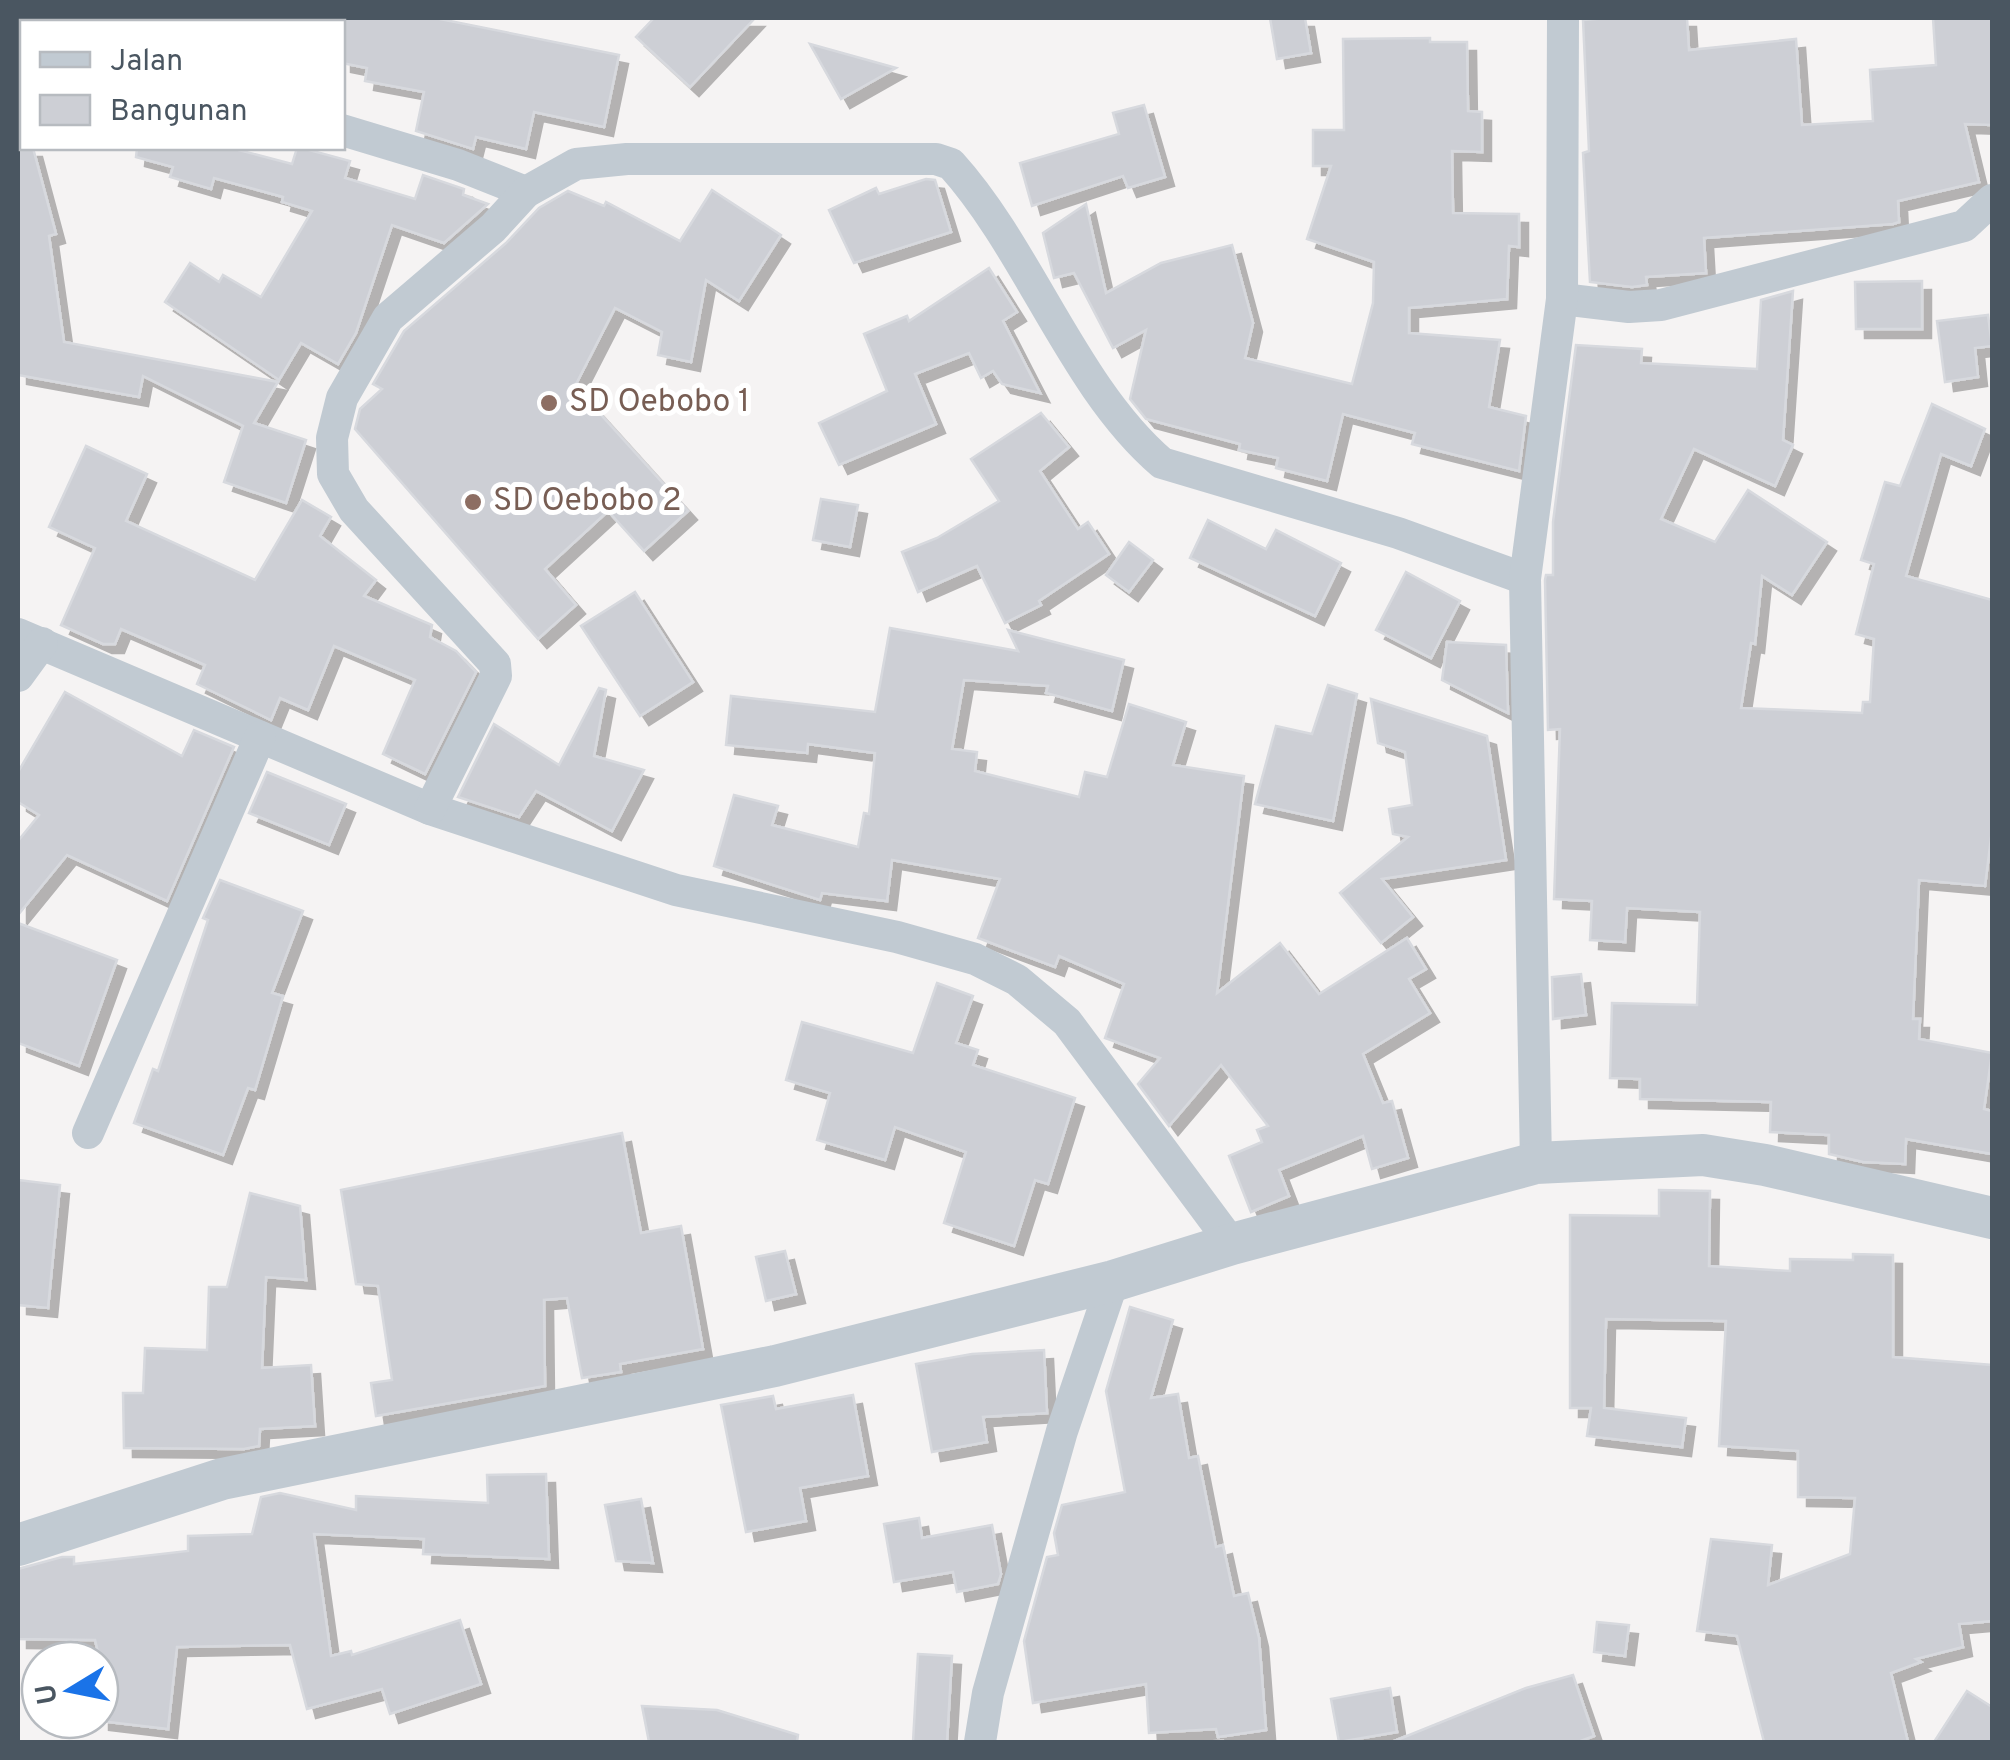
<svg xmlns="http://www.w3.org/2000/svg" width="2010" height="1760" viewBox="0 0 2010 1760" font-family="Overpass,sans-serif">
<defs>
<filter id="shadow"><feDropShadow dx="9" dy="9" stdDeviation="0" flood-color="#0004"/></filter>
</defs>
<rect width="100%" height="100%" fill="#f5f3f3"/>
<!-- building -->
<g fill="#cdcfd5" stroke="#d7d9de" stroke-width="2.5" filter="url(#shadow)">
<polygon points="342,18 435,18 619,55 604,127 534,112 526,149 476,137 473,149 416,131 424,92 365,81 367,68 342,63"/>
<polygon points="654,18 755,18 690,87 636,37"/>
<polygon points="1270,18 1305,18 1311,53 1277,59"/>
<polygon points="1607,18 1687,18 1689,50 1796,39 1802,125 1873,121 1870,70 1936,65 1933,18 1992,18 1992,125 1965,124 1979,182 1898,201 1899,222 1893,224 1704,238 1706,273 1646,277 1647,285 1632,287 1590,282 1583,153 1589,151 1583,20"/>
<polygon points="1430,38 1430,42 1467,42 1468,111 1482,112 1482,152 1452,151 1453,213 1519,214 1519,247 1509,246 1507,299 1409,308 1409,333 1500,340 1489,407 1526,416 1519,471 1412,444 1415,433 1343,414 1327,481 1276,468 1278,458 1239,450 1240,444 1146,419 1130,399 1146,330 1113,348 1074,273 1054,278 1043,233 1086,204 1106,293 1161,263 1232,245 1253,323 1245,358 1352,384 1373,303 1374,262 1307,239 1331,166 1313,166 1313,130 1344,130 1343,39"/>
<polygon points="810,44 896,68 841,99"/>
<polygon points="1144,105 1165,177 1128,188 1123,176 1032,206 1020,163 1119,134 1113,113"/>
<polygon points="22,128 22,148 33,148 56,234 49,236 64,342 278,382 254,423 306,440 286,503 224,482 243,426 143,376 139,397 18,375 18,129"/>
<polygon points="137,148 231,148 292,164 297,148 302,148 350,161 345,178 415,199 423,175 464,189 463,195 488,204 444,243 392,225 356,333 338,364 301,343 279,380 165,302 190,263 219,282 223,275 261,297 312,211 282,202 283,197 214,178 211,189 170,177 173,167 136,157"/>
<polygon points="926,179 935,180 951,232 854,263 829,210 876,188 879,194"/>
<polygon points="712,190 781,235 739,301 706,280 691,362 658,355 662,332 615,308 575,386 688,511 644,551 608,511 545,569 576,605 538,639 355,429 360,409 382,389 373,384 404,331 506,243 539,208 568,191 604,206 606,202 680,241"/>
<polygon points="989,268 1017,312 1003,321 1040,393 1002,384 993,371 981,378 969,353 915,374 936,424 839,465 819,423 887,391 864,334 907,316 909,321"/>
<polygon points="1922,281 1922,329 1856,329 1855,282"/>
<polygon points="1793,291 1783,440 1793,445 1775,486 1694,449 1661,519 1715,542 1748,490 1827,542 1792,595 1762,576 1755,644 1751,643 1741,708 1862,713 1863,702 1870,702 1874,639 1856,634 1874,564 1861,560 1885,482 1900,486 1932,404 1985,429 1971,466 1941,454 1906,576 1992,600 1992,830 1985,886 1919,880 1913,1019 1920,1019 1919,1039 1992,1053 1984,1109 1992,1111 1992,1154 1906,1139 1905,1164 1863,1162 1829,1154 1829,1135 1770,1132 1771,1102 1640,1099 1640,1079 1610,1078 1612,1003 1697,1005 1700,912 1627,908 1625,942 1590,940 1592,901 1554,899 1560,729 1548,730 1545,580 1546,575 1553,575 1553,522 1576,345 1642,349 1641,363 1757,369 1761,300"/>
<polygon points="1988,315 1992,346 1975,348 1978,377 1945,382 1937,321"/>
<polygon points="1041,413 1069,447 1040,471 1078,529 1088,522 1109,554 1039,601 1041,605 1005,623 977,566 918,592 902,552 937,538 999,501 971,459"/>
<polygon points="86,446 147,474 126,521 255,580 302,500 331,517 320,536 376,580 364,596 432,625 430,637 456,651 476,672 425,774 383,754 415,680 334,646 308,710 280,698 271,720 197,684 205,665 121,629 115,644 103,644 61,625 95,548 49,527"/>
<polygon points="821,499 858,505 850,547 813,540"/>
<polygon points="1208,520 1266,549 1276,530 1341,563 1315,616 1190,558"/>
<polygon points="1129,542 1153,560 1129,592 1106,575"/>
<polygon points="1406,572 1460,601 1431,658 1376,630"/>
<polygon points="635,592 693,682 640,716 581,626"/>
<polygon points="890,628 1018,651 1008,630 1124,660 1112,711 1046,693 1048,686 964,680 952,749 977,752 975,771 1079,797 1085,772 1107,777 1129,704 1186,722 1173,765 1244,776 1217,993 1280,943 1319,994 1407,938 1426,969 1409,979 1430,1013 1363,1054 1383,1103 1392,1101 1408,1158 1372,1169 1363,1136 1279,1170 1289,1196 1251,1212 1229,1156 1262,1142 1257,1130 1268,1126 1221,1065 1169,1126 1138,1084 1160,1058 1105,1038 1124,984 1059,956 1055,967 978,938 1000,879 892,860 887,901 822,893 820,900 714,866 734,795 778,806 772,825 858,847 864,813 869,814 875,753 808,744 807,753 726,745 731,696 875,712"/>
<polygon points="1447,642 1506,645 1508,713 1442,680"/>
<polygon points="1328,685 1357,694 1333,821 1255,804 1276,726 1312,734"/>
<polygon points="599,688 606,690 594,756 644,770 612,831 536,791 519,817 458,797 494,724 559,765"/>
<polygon points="65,692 182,756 194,730 234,747 167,901 67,855 18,915 18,841 39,815 18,802 18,772"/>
<polygon points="1371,699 1487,736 1506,860 1382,879 1413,917 1381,943 1340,893 1408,837 1393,834 1389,809 1412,805 1405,752 1378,743"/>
<polygon points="267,772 346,804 329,845 249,813"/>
<polygon points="220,880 303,911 272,993 283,996 255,1090 248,1088 223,1155 134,1123 153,1069 158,1071 208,920 203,918"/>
<polygon points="18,923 117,960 79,1066 18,1043"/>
<polygon points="1581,974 1586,1015 1553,1019 1552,977"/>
<polygon points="937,983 973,996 956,1043 978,1050 973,1065 1075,1098 1048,1184 1035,1180 1014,1246 944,1223 966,1152 895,1127 885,1160 817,1140 830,1093 786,1080 802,1022 913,1053"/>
<polygon points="622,1133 641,1233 681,1226 703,1349 620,1364 621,1372 582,1378 567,1298 544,1300 545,1386 376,1416 371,1383 392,1380 378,1286 356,1284 341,1190"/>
<polygon points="18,1180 60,1185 48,1308 18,1305"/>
<polygon points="1659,1190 1710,1191 1709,1266 1790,1271 1790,1259 1853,1260 1853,1254 1893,1255 1893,1357 1992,1365 1992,1621 1959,1624 1963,1647 1916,1659 1921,1662 1891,1673 1908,1742 1764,1742 1737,1636 1697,1631 1711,1539 1772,1545 1768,1585 1850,1554 1855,1498 1798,1497 1798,1451 1719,1446 1726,1321 1606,1319 1604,1408 1686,1418 1682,1447 1587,1436 1591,1408 1570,1408 1570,1215 1659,1216"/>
<polygon points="250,1193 300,1206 306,1280 266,1277 262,1368 311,1365 315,1426 260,1429 259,1446 244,1449 124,1448 123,1393 143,1393 145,1348 207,1350 209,1287 227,1287"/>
<polygon points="785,1251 796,1294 766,1301 756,1257"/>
<polygon points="1130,1307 1173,1320 1151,1398 1178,1394 1189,1458 1198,1456 1216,1547 1223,1545 1234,1596 1248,1593 1259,1638 1266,1730 1218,1737 1216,1729 1149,1733 1146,1684 1033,1703 1024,1641 1047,1557 1058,1555 1054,1533 1062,1505 1125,1492 1106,1391"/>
<polygon points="1044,1350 1047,1413 983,1417 987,1442 932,1452 916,1364 972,1354"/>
<polygon points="853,1395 868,1476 800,1488 806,1521 746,1532 721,1405 773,1396 776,1409"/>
<polygon points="546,1474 549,1559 423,1554 424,1539 314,1534 331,1656 351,1651 352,1655 460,1620 481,1684 390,1714 382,1689 307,1709 290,1645 177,1647 168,1729 100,1721 100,1660 95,1640 18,1639 18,1569 62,1557 74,1557 74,1564 188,1551 188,1536 252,1534 261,1497 280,1493 356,1510 356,1496 488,1503 487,1475"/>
<polygon points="641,1499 653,1563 616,1561 605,1505"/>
<polygon points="919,1518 922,1538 992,1525 1001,1574 998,1584 957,1592 953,1572 894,1582 884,1524"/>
<polygon points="1597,1622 1629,1625 1625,1656 1594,1652"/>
<polygon points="918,1654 952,1656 947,1742 913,1742"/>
<polygon points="1573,1675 1594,1736 1578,1742 1392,1742 1526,1688"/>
<polygon points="1390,1688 1397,1732 1339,1742 1331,1699"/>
<polygon points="1967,1691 1992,1707 1992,1742 1934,1742"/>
<polygon points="642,1706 717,1710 798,1735 797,1742 649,1742"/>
</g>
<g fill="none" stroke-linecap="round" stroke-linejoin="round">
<!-- minor -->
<g stroke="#c1cad2" stroke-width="32">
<polyline points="18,105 22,105"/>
<polyline points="342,130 458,165 526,192"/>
<polyline points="1562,299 1629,307 1661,305 1964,226 1992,200"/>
<polyline points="18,634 430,809 676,890 897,937 975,959 1017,980 1067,1022 1232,1244"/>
<polyline points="18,676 42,643"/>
<path d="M430,809L496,676L495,664L354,510L333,474L332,438L342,398L388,318L493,228L526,192L576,164L627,159H936L951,164C1029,250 1074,388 1162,463L1398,533L1525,579"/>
<polyline points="88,1133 260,737"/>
<polyline points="1536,1163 1525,579 1562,299 1563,18"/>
<polyline points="980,1742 988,1693 1062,1431 1113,1281"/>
</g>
<!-- tertiary -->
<polyline stroke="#c1cad2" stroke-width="42" points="18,1545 222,1479 775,1366 1113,1281 1232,1244 1536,1163 1703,1155 1765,1165 1992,1218"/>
</g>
<!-- markers -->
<g fill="#8d6e63" stroke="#fff" stroke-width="4">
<circle cx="549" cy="403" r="10"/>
<circle cx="473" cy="502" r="10"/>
</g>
<g text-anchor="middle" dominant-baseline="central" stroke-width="10" stroke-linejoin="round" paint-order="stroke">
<!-- education labels -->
<g font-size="32" fill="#785e54" stroke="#fff" text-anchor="start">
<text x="569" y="403">SD Oebobo 1</text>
<text x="493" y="502">SD Oebobo 2</text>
</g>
</g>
<!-- border -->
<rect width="2010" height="1760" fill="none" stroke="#4a5661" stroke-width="40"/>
<!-- legend -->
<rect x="20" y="20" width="325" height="130" fill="#ffffff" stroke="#b7bbc0" stroke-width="2.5"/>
<rect x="40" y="52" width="50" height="15" fill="#c1cad2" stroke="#b7bbc0" stroke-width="2.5"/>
<text x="110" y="70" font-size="30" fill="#4a5661">Jalan</text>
<rect x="40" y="95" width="50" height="30" fill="#cdcfd5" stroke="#b7bbc0" stroke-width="2.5"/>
<text x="110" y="120" font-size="30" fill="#4a5661">Bangunan</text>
<!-- north arrow -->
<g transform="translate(70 1690) rotate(260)"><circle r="48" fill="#ffffff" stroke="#b7bbc0" stroke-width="2.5"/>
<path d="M0-8L18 38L0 25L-18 38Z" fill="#1a73e8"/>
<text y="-15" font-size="28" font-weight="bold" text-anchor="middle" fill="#4a5661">U</text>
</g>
</svg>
